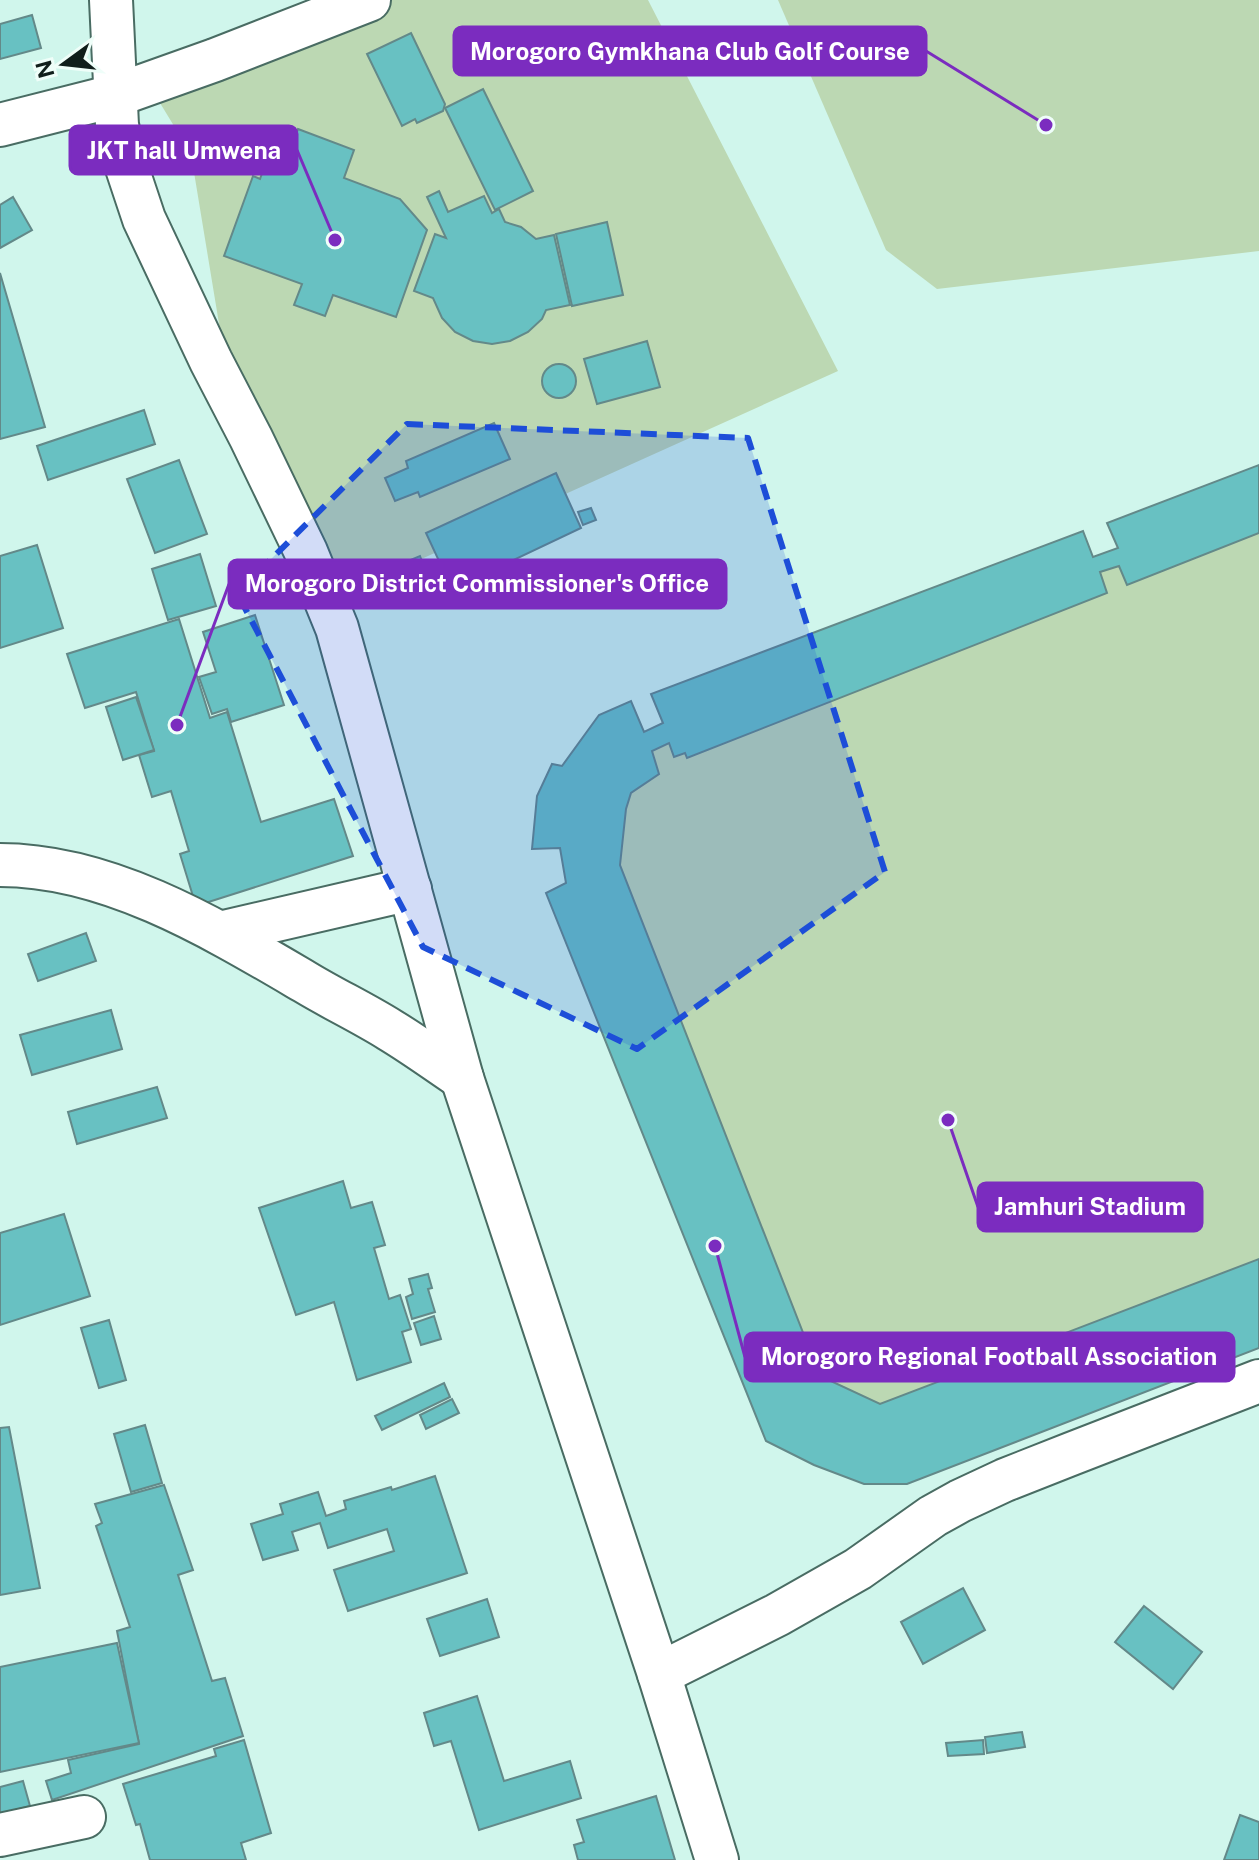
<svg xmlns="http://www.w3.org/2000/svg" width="1259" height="1860" viewBox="0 0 1259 1860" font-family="'Public Sans',sans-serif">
<rect width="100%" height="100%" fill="#d0f6ec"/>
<!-- green -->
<g fill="#bcd8b3">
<polygon points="383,0 648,0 838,371 346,593 322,573 241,457 191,154 157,98"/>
<polygon points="778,0 1259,0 1259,251 937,289 886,250"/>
<polygon points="1259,465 1259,1348 864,1484 814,1465 766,1441 546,893 566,882 560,848 532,849 537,796 552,764 562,765 599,715 631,701 645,732 662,723 651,694 1083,531 1093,557 1118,548 1107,523"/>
</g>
<!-- building -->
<g fill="#68c1c2" stroke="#638989" stroke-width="2">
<polygon points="32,15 41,48 0,59 0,24"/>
<polygon points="411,33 445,104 443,111 417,123 415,119 402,126 367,54"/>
<polygon points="483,89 533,191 495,210 445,108"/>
<polygon points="298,129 354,150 344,178 400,199 427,230 396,317 333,295 325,316 294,305 302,284 224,256 253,176 260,179 273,143 291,150"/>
<polygon points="439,191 448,212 484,196 492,213 499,209 505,222 521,227 536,239 554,235 570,305 546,310 542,319 528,332 510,341 492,344 473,341 455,332 442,318 433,298 414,291 435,234 446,238 427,197"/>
<polygon points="13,197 32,230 0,248 0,205"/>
<polygon points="607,222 623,295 572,306 556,234"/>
<polygon points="0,273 45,427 0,439"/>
<polygon points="647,341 660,387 597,404 584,359"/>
<circle cx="559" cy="381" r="17"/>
<polygon points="144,410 155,444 48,480 37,446"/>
<polygon points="494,423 510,459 420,497 418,492 395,501 385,478 408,468 406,461"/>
<polygon points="179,460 207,534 155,553 127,479"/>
<polygon points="1259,465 1259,533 1127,585 1119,566 1100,572 1107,593 687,758 685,753 674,757 669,743 652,751 659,774 631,793 626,809 620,865 820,1376 880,1404 1259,1259 1259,1348 907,1484 864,1484 814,1465 766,1441 546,893 566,883 560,848 532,849 537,796 552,764 562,766 599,715 631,701 644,732 663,723 651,694 1083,531 1093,557 1118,548 1107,523"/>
<polygon points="556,473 581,528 452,589 426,533"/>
<polygon points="591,508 596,520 583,525 578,512"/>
<polygon points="37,545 63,628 0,648 0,556"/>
<polygon points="200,554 216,606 168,620 152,569"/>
<polygon points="420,556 430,582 406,592 396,566"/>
<polygon points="255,615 284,705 231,722 227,709 212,714 199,677 216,672 203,632"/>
<polygon points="179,619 210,718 227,712 261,822 334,799 353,856 196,906 180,854 189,851 171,791 152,797 139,755 154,751 136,692 85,708 67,654"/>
<polygon points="136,697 154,750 123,760 106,707"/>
<polygon points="86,933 96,961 38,981 28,954"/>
<polygon points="111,1010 122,1049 32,1075 20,1035"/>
<polygon points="157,1087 167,1118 77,1144 68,1112"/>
<polygon points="343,1181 351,1208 372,1202 385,1245 374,1248 389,1299 400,1295 411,1329 402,1332 411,1362 357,1380 334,1302 296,1315 259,1208"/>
<polygon points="64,1214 90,1296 0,1325 0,1233"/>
<polygon points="428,1274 432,1288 428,1289 435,1312 412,1319 406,1297 413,1294 409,1279"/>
<polygon points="434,1316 441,1339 421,1345 414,1323"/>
<polygon points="109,1320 126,1380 99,1388 81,1328"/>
<polygon points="444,1383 450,1397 382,1430 375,1416"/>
<polygon points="452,1399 459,1413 426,1429 420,1415"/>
<polygon points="145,1425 162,1483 131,1492 114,1434"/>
<polygon points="9,1427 40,1588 0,1595 0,1428"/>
<polygon points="435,1476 467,1573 348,1611 334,1570 394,1551 387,1529 328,1548 320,1523 292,1532 298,1550 263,1560 251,1524 283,1514 280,1504 318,1492 326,1516 346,1509 344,1501 391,1487 392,1490"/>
<polygon points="164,1485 193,1570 178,1575 212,1681 225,1678 243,1736 52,1800 46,1781 71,1773 68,1760 139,1744 117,1631 130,1627 96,1526 102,1523 95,1504"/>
<polygon points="963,1588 985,1630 923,1664 901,1622"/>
<polygon points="487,1599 499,1637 440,1656 427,1619"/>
<polygon points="1144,1606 1202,1652 1173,1689 1115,1642"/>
<polygon points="117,1643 139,1743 0,1772 0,1667"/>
<polygon points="477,1696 504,1781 570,1761 581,1798 479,1830 451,1741 434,1746 424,1713"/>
<polygon points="1022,1732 1025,1747 987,1753 985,1737"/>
<polygon points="244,1740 271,1833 241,1843 246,1860 150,1860 140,1824 136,1825 123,1784 216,1756 214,1749"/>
<polygon points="983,1740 984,1754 948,1756 946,1743"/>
<polygon points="23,1781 30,1806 0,1814 0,1787"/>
<polygon points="656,1796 675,1860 578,1860 574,1845 584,1842 577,1820"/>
<polygon points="1240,1815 1259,1822 1259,1860 1224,1860"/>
</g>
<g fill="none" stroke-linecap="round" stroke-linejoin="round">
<defs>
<g id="minor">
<polyline points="111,0 117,125 124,159 144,219 211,361 251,438 306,552 337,628 462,1078 659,1674 717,1860"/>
<polyline points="0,125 114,96 215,60 369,0"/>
<path d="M0,865C109,865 213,928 305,982C333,999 363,1013 390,1030C415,1045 438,1062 462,1078"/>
<polyline points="220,933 410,889"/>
<polyline points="659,1674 777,1615 858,1569 933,1516 960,1501 1005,1480 1071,1454 1259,1381"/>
<polyline points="0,1835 84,1817"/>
</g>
</defs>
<!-- minor casing -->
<use href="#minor" stroke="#496c63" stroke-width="46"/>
<!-- minor -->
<use href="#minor" stroke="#fff" stroke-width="42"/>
</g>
<!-- marked area -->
<path fill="#1d4ed8" fill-opacity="0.2" stroke="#1d4ed8" stroke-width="6" stroke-dasharray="16 10" stroke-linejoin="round" d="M407,424L748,438L885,872L637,1049L423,947L237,593Z"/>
<!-- callouts -->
<path fill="none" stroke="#7b2cbf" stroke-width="3" d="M1046 125L926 51M335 240L297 150M177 725L229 584M948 1120L978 1207M715 1246L745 1357"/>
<g fill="#7b2cbf" stroke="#effef9" stroke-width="3">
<circle cx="1046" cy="125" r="8"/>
<circle cx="335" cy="240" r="8"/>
<circle cx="177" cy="725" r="8"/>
<circle cx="948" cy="1120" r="8"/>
<circle cx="715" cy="1246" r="8"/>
</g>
<g fill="#7b2cbf" stroke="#7b2cbf" stroke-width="3">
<rect x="454" y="27" width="472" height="48" rx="8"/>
<rect x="70" y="126" width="227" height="48" rx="8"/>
<rect x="229" y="560" width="497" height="48" rx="8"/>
<rect x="978" y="1183" width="224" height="48" rx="8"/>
<rect x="745" y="1333" width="489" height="48" rx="8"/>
</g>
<g font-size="24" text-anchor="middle" font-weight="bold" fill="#fff">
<text x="690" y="60">Morogoro Gymkhana Club Golf Course</text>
<text x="184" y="159">JKT hall Umwena</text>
<text x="477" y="592">Morogoro District Commissioner's Office</text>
<text x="1090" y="1215">Jamhuri Stadium</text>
<text x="989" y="1365">Morogoro Regional Football Association</text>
</g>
<!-- north arrow -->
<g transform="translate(64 64) rotate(255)" stroke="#effef9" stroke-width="6" paint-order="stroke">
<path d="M0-6L14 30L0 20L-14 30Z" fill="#101e1b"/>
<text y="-12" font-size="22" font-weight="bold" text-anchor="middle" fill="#101e1b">N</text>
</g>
</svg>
